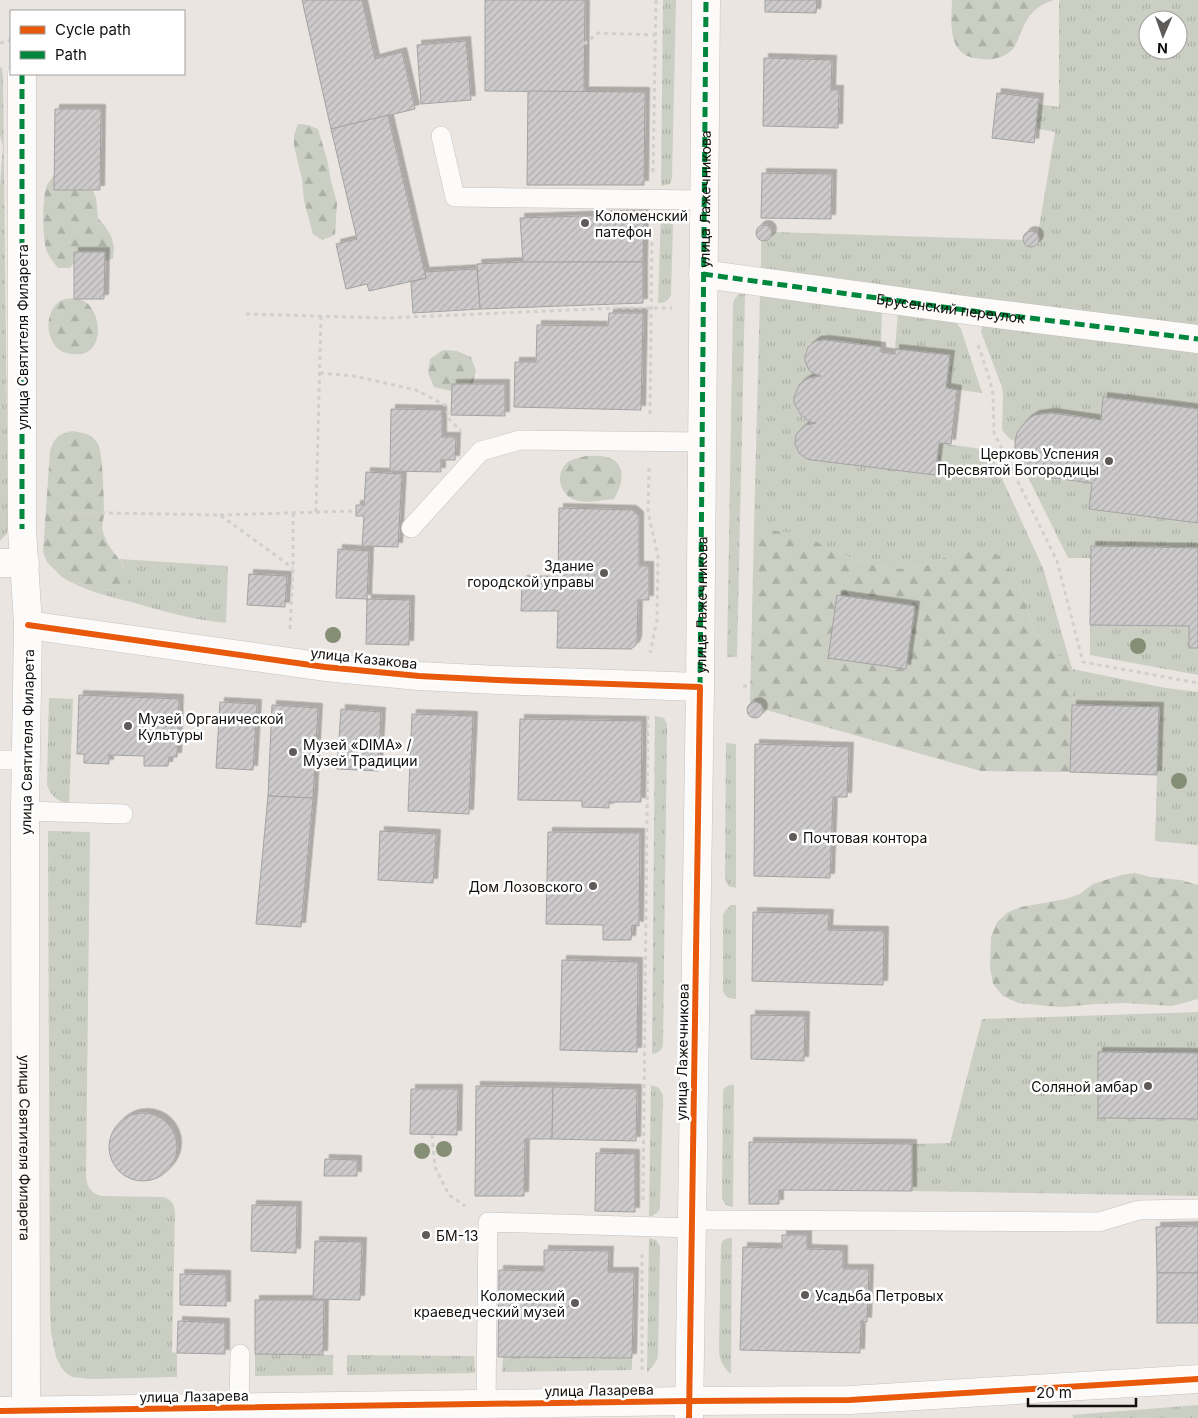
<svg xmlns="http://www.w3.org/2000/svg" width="1198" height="1418" viewBox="0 0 1198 1418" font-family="Inter,sans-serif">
<defs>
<pattern id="grass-tufts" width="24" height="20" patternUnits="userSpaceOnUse" patternTransform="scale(1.25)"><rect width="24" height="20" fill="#cbcec2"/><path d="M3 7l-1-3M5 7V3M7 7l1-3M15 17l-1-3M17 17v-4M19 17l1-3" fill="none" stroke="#adb0a6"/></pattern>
<pattern id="forest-firs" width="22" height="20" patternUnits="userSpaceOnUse" patternTransform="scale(1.25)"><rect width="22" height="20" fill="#cbcec2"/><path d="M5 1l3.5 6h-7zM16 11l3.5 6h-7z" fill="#adb0a6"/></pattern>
<pattern id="building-hatch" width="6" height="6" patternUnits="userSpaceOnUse" patternTransform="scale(1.25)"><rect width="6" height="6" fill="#cccaca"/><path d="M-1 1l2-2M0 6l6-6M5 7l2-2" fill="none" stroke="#aeacac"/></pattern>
<filter id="shadow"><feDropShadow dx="4.5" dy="-4.5" stdDeviation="0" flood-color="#0004"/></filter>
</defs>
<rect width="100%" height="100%" fill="#eae5e1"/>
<!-- grass -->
<g fill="url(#grass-tufts)" fill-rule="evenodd">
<polygon points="663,0 676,0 672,178 670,184 661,186"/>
<path d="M1059,0H1198V327L761,270V241L768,240L771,238L773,232L1023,240L1025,244L1028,246H1034L1038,244L1039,238L1038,234L1055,132L1035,128L1038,104L1059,107ZM1148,20H1178V50H1148Z"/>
<polygon points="0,67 2,68 3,77 8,529 6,534 0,541 0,186 3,146 0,135"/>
<path d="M661,215C668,216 671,219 673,226L671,295C668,301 665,303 658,303Z"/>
<path d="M745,292L737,657H727L733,303C735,297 738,294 745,292Z"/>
<path d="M760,294L882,310L881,347C867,345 832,338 819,340C799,345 801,372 821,376C789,378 784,416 816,423C799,423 791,439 799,453L935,475L939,443L989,450L1043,568L1072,669L1166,688L1198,692V845L1155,841L1159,708L1072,705V669L1033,630L1024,599L1014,574L960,546L935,564L903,569L879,566L856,561L834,549L754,528Z"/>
<polygon points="898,312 954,320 961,329 982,393 946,388 950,355 895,349"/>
<path d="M986,324L1198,352V409L1104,397L1101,420C1070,415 1026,400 1015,441L1010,439L1002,430L1003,395L1002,387L981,332L982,327Z"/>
<path d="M1022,465C1038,482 1070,480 1092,483L1090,509L1198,523V548L1091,546V558H1068Z"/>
<path d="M119,559L228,566L226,623C194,620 162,611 131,602C107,596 83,590 62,577L95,589L117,591L124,566Z"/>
<polygon points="1090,625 1189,626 1189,648 1198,648 1198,675 1090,655"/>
<path d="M49,698L73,699L69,804C57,801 51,796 47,785Z"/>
<path d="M655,716L664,718L667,724V728L663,1044C662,1051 658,1053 652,1054Z"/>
<polygon points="726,743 736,744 736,888 728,886 725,878"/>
<path d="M48,831L90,832L86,1178C88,1188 90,1192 101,1196L162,1197C171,1198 174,1204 175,1212L172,1352L177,1353V1377L92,1379L72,1377L66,1373L61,1367L56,1357L51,1333L50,1304Z"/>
<path d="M731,905H736V999C729,999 725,997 723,991V915L725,911Z"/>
<polygon points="1198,1012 1198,1196 912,1191 912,1144 950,1143 982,1019"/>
<polygon points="651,1085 659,1088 663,1095 660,1208 658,1212 652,1216 649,1216"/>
<polygon points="730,1085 734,1085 733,1207 726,1205 722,1199 723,1092 724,1088"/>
<polygon points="649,1238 656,1240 660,1246 658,1354 657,1360 647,1373"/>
<path d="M732,1238L731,1374C722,1367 719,1359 719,1348L721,1246C722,1239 726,1238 732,1238Z"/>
<polygon points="255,1354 333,1355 333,1375 255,1376"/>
<polygon points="347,1355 474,1356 475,1373 347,1375"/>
<polygon points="503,1356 632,1358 632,1370 502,1372"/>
<polygon points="1198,1405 1198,1418 1074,1418 1072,1415"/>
</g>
<!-- forest -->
<g fill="url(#forest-firs)">
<path d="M952,0H1054C1034,6 1028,16 1020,34C1018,40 1015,47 1011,51C1003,58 992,60 982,59C947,58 951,26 952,0Z"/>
<polygon points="298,124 308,125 318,129 327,159 331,181 337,203 335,235 322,240 313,234 304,201 302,179 294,146 294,135"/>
<path d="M64,174L92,188L96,198L98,218L105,226L111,236L114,247L113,258L107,261L98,258L77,260L70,268H58C54,263 50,258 47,252C42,239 42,197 47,185C49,181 52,178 54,175Z"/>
<path d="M77,298C80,299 84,301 87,303C101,315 104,349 82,354C79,355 77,354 74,354C72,354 69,354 66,353C45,347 42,310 62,300C66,298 72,299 77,298Z"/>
<polygon points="443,350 457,351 471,357 476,371 472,386 451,391 434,387 428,373 430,359"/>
<path d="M72,431C78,432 85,433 91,436C93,437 97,442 98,444C103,454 104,500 104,513C104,519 101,526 103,532C109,555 129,560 127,586L117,591L95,589L62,577L47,562L43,552L50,451C55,437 58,434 72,431Z"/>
<path d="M586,456C592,456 600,455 606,457C628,462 623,485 614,499C602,500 587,504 575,500C561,495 555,477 565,465C569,459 579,458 586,456Z"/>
<polygon points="754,528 795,533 834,549 856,561 879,566 903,569 935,564 960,546 983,546 1001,558 1014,574 1024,599 1033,630 1072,669 1072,705 1070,772 981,771 763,709 763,707 758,702 750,704"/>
<polygon points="1135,873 1150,877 1181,880 1198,885 1198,999 1172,1006 1126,1003 1095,1004 1064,1007 1048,1006 1018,1003 1003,996 993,984 990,968 991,937 997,922 1008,912 1021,907 1066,899 1080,894 1093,884 1121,875"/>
</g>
<!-- building -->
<g fill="url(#building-hatch)" stroke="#a4a2a2" filter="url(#shadow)">
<polygon points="302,0 362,0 375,59 402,52 415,109 331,129"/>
<polygon points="485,0 585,0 584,92 485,91"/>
<polygon points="765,0 817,0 816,13 765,12"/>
<polygon points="466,41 471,100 421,104 417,45"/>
<polygon points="764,58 832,60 831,90 839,90 838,128 763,126"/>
<polygon points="528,91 645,92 644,185 527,185"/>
<polygon points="997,93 1039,98 1034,143 992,138"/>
<polygon points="55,109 101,109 100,190 54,190"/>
<polygon points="388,115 426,278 369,291 367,284 346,289 336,244 357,239 331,129"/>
<polygon points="762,173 832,174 831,219 761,218"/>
<polygon points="644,214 643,262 523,262 520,218"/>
<circle cx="764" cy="233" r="8"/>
<circle cx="1031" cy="239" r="8"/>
<polygon points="74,252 105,252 104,299 74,299"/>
<polygon points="523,262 643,262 643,303 480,309 477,264"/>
<polygon points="477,269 480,309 413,313 411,282 426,278 425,272"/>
<polygon points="609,313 643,313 641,410 514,407 515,362 536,362 537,325 608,326"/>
<polygon points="825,340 881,347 881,352 895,354 895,349 950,355 946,388 957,390 951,444 939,443 935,475 812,460 807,459 799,453 795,444 796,435 799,431 806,425 816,423 810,422 800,414 794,403 794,397 799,385 804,381 809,378 821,376 813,373 809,370 805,361 805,356 808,347 816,341"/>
<polygon points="452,384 505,384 505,416 451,415"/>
<polygon points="1103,397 1198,409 1198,523 1089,509 1092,483 1043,477 1028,471 1022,465 1017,458 1015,450 1015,441 1017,433 1022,426 1027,420 1035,415 1051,413 1101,420"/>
<polygon points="391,409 442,410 442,437 456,437 455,460 441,460 441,472 390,471"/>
<polygon points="366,472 402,474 398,547 362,546 364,516 356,516 356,505 364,505"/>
<polygon points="559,508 632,510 639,516 639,566 649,566 649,600 638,600 637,641 635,646 631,649 557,648 558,611 521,611 522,580 558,581"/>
<polygon points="1091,546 1198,548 1198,648 1189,648 1189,626 1090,625"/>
<polygon points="338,549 369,551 367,599 336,598"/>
<polygon points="249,574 287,576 285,607 247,605"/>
<polygon points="837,595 915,606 906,669 828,658"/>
<polygon points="367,599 410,600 409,645 366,644"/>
<polygon points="79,695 179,699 177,757 169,757 168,766 144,766 144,756 109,755 109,764 84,763 84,754 77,754"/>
<circle cx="755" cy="710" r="8"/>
<polygon points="220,702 257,704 253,770 216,768"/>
<polygon points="272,705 318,708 313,798 268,796"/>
<polygon points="1072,705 1159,707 1157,775 1070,772"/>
<polygon points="341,709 381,712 378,771 337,769"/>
<polygon points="412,714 473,716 469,814 408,811"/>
<polygon points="520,719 642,721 641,802 609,802 609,808 582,807 582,801 518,800"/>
<polygon points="755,744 849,747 847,797 833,797 830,878 754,876"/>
<polygon points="268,796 313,798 301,927 256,924"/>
<polygon points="380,831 436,834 433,883 378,880"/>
<polygon points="548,832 640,833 639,926 632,925 631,940 603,940 603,925 546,924"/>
<polygon points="753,912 829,914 828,930 884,931 883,985 752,981"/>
<polygon points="562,960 638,962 637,1052 560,1050"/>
<polygon points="751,1015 805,1016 804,1061 751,1059"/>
<polygon points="1098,1052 1198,1053 1198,1119 1098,1118"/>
<polygon points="476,1086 553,1087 552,1139 525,1139 524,1196 475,1196"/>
<polygon points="553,1087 637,1089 636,1141 552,1139"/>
<polygon points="411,1089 458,1089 457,1135 410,1134"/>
<circle cx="143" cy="1147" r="34"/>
<polygon points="749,1142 912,1144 912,1191 779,1190 779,1204 749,1204"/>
<polygon points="596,1153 635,1154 635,1212 595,1211"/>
<polygon points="325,1159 357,1160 357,1176 324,1176"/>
<polygon points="252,1205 297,1206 296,1253 251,1251"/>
<polygon points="1198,1226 1198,1273 1157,1273 1156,1227"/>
<polygon points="782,1235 807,1235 807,1249 843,1250 843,1269 869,1269 867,1322 861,1321 860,1353 740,1350 743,1247 782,1248"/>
<polygon points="315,1241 362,1242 360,1300 313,1299"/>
<polygon points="544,1250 609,1251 608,1272 634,1272 632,1358 498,1357 499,1270 544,1271"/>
<rect x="1157" y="1273" width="41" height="50"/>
<polygon points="180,1274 226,1275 226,1306 180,1305"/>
<polygon points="255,1300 324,1300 323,1355 255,1354"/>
<polygon points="178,1321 225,1323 225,1354 177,1353"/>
</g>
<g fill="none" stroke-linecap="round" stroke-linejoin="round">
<defs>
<g id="lane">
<polyline points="441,136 455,197 704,200"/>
<polyline points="411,528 481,451 520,440 702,442"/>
<polyline points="0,760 26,760"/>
<polyline points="25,811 123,814"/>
<polyline points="692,1220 1099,1222 1139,1210 1198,1209"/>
<polyline points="486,1404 488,1222 692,1228"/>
<polyline points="239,1408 240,1354"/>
</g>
<g id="street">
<path id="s1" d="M22,74V529L28,625L25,811L26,1410"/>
<polyline points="703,274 965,310 1198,339"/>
<polyline points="0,563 25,563"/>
<polyline points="28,625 325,667 419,676 497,680 700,687"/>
<polyline points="0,1411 689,1401 850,1400 1198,1379"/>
<polyline points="689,1418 700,687 706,0"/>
</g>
</defs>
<!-- lane casing -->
<use href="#lane" stroke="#c5c1be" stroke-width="20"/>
<!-- street casing -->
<use href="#street" stroke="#c5c1be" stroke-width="29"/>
<!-- path -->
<g stroke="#d1d0cf" stroke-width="3" stroke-dasharray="4 4" stroke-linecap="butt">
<polyline points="0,43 11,40"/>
<polyline points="584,44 598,33 656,35"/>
<polyline points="653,172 656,0"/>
<polyline points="246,314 386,318 617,308 672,308"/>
<polyline points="978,345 988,374 993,394 994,433 1057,561 1083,662 1198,683"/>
<polyline points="320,373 354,376 416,390 445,405 449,419 461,431"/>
<polyline points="650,414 652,228"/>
<polyline points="649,468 648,512 658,556 657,620 650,653"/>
<polyline points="53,512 220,515 293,568"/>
<polyline points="316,512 321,316"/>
<polyline points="220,515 356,511"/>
<polyline points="290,629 293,568 293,513"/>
<polyline points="743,686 750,686"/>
<polyline points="432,1135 435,1167 449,1195 465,1206"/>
<polyline points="643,1200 648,716"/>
<polyline points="642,1370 642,1254"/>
</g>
<!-- lane -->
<use href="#lane" stroke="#fcfbfa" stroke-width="19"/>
<!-- street -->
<use href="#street" stroke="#fcfbfa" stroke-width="28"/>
<!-- quiet -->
<g stroke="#00873e" stroke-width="5" stroke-dasharray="10 5" stroke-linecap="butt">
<polyline points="22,74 22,529"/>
<path id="s2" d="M703,274L965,310L1198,339"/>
<path id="s3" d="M700,687L706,0"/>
</g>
<defs>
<g id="cycleway">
<polyline points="28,625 325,667 419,676 497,680 700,687 689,1418"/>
<polyline points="0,1411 689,1401 850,1400 1198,1379"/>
</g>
</defs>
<!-- cycleway casing -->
<use href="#cycleway" stroke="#fff" stroke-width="9"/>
<!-- cycleway -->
<use href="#cycleway" stroke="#e8590c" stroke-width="6"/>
</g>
<!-- trees -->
<g fill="#858f75">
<circle cx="333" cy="635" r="8"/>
<circle cx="1138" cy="646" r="8"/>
<circle cx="1179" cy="781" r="8"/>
<circle cx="444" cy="1149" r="8"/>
<circle cx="422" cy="1151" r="8"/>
</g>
<!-- markers -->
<g fill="#5e5a57" stroke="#fff" stroke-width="2">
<circle cx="585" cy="223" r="5"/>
<circle cx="1109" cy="461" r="5"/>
<circle cx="604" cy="573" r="5"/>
<circle cx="128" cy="726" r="5"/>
<circle cx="293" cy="752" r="5"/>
<circle cx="793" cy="837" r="5"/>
<circle cx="593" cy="886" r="5"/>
<circle cx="1148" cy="1086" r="5"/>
<circle cx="426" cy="1235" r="5"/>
<circle cx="805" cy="1295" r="5"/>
<circle cx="575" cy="1303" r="5"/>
</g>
<g text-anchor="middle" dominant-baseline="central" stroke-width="5" stroke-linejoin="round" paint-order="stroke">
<!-- street labels -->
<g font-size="14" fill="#120f0c" stroke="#fff">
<text stroke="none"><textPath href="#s3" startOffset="488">улица Лажечникова</textPath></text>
<text stroke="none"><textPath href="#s2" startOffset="250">Брусенский переулок</textPath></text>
<text transform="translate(22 337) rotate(-90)">улица Святителя Филарета</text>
<text stroke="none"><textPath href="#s3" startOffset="82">улица Лажечникова</textPath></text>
<text transform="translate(364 658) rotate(6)">улица Казакова</text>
<text transform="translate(27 742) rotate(-89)">улица Святителя Филарета</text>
<text transform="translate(682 1052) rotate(-89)">улица Лажечникова</text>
<text stroke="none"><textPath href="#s1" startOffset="1074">улица Святителя Филарета</textPath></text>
<text transform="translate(599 1390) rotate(-1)">улица Лазарева</text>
<text transform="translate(194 1396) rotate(-1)">улица Лазарева</text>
</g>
<!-- poi labels -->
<g font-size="14" fill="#120f0c" stroke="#fff" text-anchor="start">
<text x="595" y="215">Коломенский<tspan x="595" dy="16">патефон</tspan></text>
<text x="1099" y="453" text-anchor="end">Церковь Успения<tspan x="1099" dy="16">Пресвятой Богородицы</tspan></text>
<text x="594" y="565" text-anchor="end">Здание<tspan x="594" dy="16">городской управы</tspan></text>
<text x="138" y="718">Музей Органической<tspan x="138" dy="16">Культуры</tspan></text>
<text x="303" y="744">Музей «DIMA» /<tspan x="303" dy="16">Музей Традиции</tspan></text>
<text x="803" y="837">Почтовая контора</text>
<text x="583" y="886" text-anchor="end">Дом Лозовского</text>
<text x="1138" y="1086" text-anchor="end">Соляной амбар</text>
<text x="436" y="1235">БМ-13</text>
<text x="565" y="1295" text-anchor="end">Коломеский<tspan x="565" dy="16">краеведческий музей</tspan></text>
<text x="815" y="1295">Усадьба Петровых</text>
</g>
</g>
<!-- legend -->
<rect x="10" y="10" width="175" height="65" fill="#ffffff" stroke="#a09f9e"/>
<rect x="20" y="26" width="25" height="8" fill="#e8590c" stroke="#a09f9e"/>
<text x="55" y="35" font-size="15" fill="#120f0c">Cycle path</text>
<rect x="20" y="51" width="25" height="8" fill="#00873e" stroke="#a09f9e"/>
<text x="55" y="60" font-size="15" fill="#120f0c">Path</text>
<!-- north arrow -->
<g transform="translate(1163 35) rotate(182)"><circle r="24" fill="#ffffff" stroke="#a09f9e"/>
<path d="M0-4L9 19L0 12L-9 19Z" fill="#5e5a57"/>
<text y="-8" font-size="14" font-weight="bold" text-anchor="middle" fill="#120f0c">N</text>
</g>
<!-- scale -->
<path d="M1028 1398v8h108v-8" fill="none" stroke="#120f0c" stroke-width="2.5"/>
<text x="1036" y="1398" font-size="15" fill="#120f0c" stroke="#ffffff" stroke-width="4" paint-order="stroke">20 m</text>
</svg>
